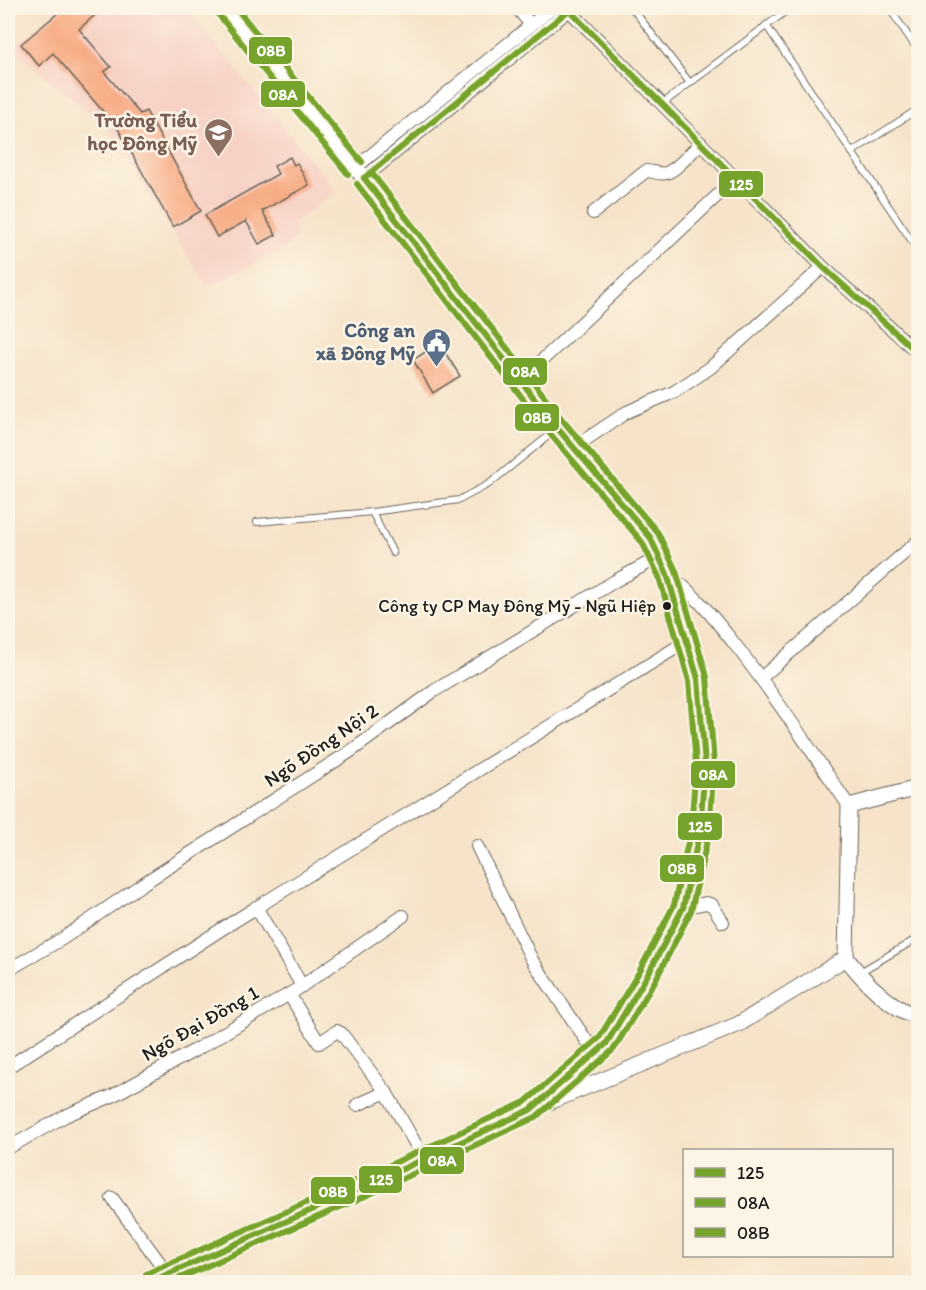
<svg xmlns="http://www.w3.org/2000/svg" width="926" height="1290" viewBox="0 0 926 1290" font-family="Itim,sans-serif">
<rect width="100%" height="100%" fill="#fcf5e5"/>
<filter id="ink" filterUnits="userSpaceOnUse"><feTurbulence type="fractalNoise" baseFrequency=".0167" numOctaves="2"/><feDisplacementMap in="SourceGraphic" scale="12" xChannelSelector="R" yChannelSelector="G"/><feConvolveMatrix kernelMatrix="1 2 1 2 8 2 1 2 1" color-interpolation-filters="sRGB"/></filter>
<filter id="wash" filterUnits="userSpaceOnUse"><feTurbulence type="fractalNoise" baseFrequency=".008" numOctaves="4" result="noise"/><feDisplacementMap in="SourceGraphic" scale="24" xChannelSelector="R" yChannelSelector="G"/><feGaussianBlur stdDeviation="1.35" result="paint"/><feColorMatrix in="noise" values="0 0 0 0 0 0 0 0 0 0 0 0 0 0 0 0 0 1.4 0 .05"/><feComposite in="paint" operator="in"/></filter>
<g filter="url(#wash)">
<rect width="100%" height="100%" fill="#f6e3c9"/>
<!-- built -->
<polygon fill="#f7d1c6" points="59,8 186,8 337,192 292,223 298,236 283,250 207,286 105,125 12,49"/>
<g id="blocks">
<!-- building -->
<g fill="#f7a981">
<polygon points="64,8 103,8 79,29 111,67 104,72 140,114 146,111 201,211 173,227 118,129 53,53 39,66 21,44"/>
<polygon points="290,157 294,165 297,163 309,185 262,211 276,235 259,244 246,221 217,237 205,215 278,174 274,166"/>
<polygon points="439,343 460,376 433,393 413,360"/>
</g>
</g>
</g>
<g filter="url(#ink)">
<use href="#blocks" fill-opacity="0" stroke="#686259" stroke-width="1.5"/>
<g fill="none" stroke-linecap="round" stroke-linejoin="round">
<defs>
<g id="service">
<polyline points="632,8 690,83"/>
<polyline points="889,8 918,50"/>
<polyline points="766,25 918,250"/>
<polyline points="662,104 790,8"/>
<polyline points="852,152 918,109"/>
<polyline points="372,512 393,553"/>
<polyline points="257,522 372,512 459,500 489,484 557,429"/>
<polyline points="860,972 918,938"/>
</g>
<g id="minor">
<polyline points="517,8 531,25"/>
<polyline points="567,8 823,267 918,353"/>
<polyline points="355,168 552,8"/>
<polyline points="364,178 569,10"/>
<path d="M593,213L646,171C653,171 659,175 666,173C677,170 692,151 701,143"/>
<polyline points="520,381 736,178"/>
<polyline points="573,448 627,412 674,392 710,368 823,267"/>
<path d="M667,574C694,592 713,617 733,642C775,695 811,751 849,806"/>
<polyline points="761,678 918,541"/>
<polyline points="477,846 532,960 595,1053"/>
<polyline points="256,907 302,986"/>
<polyline points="683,908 706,903 712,905 723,922"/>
<polyline points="8,970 62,939 144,883 351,751 434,691 615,581 659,557"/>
<polyline points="289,994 319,1043 337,1031 341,1033 386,1092"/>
<polyline points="8,1067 225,927 687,641"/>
<polyline points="357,1105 386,1092 424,1159"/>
<polyline points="8,1148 65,1116 112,1096 199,1048 296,990 403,916"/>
<polyline points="112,1198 168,1274"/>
</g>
<g id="tertiary">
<polyline points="225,8 364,178 558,429 650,537 667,574 687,641 698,679 705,764 700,830 683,908 647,976 606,1044 530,1110"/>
<path d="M846,958C860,976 877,994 897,1007C903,1011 911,1014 918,1017"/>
<polyline points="150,1282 368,1185 530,1110 739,1024 846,958 849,806 918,788"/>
</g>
</defs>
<!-- service casing -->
<use href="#service" stroke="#686259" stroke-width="8"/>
<!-- minor casing -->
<use href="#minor" stroke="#686259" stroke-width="14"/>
<!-- tertiary casing -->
<use href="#tertiary" stroke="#686259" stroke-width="17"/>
<!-- service -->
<use href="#service" stroke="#fff" stroke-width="6"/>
<!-- minor -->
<use href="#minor" stroke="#fff" stroke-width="12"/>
<!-- tertiary -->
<use href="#tertiary" stroke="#fff" stroke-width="15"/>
<defs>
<g id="bus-1">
<polyline points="569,10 823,267 918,353"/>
<polyline points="364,178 569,10"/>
<polyline points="150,1282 368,1185 530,1110 606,1044 647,976 683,908 700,830 705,764 698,679 667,574 650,537 558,429 364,178"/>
</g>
<g id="bus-2">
<polyline points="218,14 348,174"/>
<polyline points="171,1282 372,1193 536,1117 614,1049 655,981 691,911 709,832 714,764 707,677 676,571 658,533 565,423 371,172"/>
</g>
<g id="bus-3">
<polyline points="236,8 362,162"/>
<polyline points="146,1274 364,1177 525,1102 599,1038 639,972 674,905 691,829 696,764 689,681 659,577 642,542 551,435 357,184"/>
</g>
</defs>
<!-- bus-1 casing -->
<use href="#bus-1" stroke="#fcf5e5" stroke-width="10"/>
<!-- bus-2 casing -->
<use href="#bus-2" stroke="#fcf5e5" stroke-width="10"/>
<!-- bus-3 casing -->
<use href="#bus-3" stroke="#fcf5e5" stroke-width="10"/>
<!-- bus-1 -->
<use href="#bus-1" stroke="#76a32b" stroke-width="6"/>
<!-- bus-2 -->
<use href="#bus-2" stroke="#76a32b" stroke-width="6"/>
<!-- bus-3 -->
<use href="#bus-3" stroke="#76a32b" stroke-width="6"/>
</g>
</g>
<!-- icons -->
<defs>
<symbol id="school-pin" viewBox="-11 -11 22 30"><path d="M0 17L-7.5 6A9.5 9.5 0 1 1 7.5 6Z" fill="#8d6e63" stroke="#fcf5e5"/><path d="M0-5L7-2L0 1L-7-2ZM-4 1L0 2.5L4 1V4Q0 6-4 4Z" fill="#fff"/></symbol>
<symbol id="civic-pin" viewBox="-11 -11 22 30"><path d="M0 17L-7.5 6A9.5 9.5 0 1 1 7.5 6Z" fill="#5c6f8a" stroke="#fcf5e5"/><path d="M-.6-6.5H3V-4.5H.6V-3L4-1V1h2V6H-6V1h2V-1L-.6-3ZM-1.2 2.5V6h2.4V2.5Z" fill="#fff"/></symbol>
</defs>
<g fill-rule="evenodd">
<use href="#school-pin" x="202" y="116" width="33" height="45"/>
<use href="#civic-pin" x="420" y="326" width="33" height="45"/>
</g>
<!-- markers -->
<circle fill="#1c1c1c" stroke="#fcf5e5" stroke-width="2" cx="667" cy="606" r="5"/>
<g text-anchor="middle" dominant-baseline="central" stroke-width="5" stroke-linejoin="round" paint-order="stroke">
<!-- bus labels -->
<g font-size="18" fill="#1c1c1c" stroke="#fcf5e5" text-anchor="end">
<text x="656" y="606">Công ty CP May Đông Mỹ - Ngũ Hiệp</text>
</g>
<!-- education labels -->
<g font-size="20" font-weight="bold" fill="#785e54" stroke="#fcf5e5" text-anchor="end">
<text x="197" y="120">Trường Tiểu<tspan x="197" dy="23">học Đông Mỹ</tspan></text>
</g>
<!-- service labels -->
<g font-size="20" font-weight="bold" fill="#4e5e75" stroke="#fcf5e5" text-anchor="end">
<text x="415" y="330">Công an<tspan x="415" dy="23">xã Đông Mỹ</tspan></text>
</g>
<!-- street labels -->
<g font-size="20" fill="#1c1c1c" stroke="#fcf5e5">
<text transform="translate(321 745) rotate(-34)">Ngõ Đồng Nội 2</text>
<text transform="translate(200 1023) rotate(-30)">Ngõ Đại Đồng 1</text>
</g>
</g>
<g stroke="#fcf5e5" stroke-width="2">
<rect x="248" y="36" width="45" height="29" rx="6" fill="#76a32b"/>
<rect x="260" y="80" width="46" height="28" rx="6" fill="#76a32b"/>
<rect x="718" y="170" width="46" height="28" rx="6" fill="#76a32b"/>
<rect x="502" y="357" width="46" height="29" rx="6" fill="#76a32b"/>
<rect x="514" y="403" width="46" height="29" rx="6" fill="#76a32b"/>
<rect x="690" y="760" width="46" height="29" rx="6" fill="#76a32b"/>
<rect x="677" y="812" width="46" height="29" rx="6" fill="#76a32b"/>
<rect x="659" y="854" width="46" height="29" rx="6" fill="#76a32b"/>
<rect x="419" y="1146" width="46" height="29" rx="6" fill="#76a32b"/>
<rect x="358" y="1165" width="45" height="29" rx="6" fill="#76a32b"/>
<rect x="310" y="1176" width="46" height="29" rx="6" fill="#76a32b"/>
</g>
<g font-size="16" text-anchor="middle" font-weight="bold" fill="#fff">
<text x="271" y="56">08B</text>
<text x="283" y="100">08A</text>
<text x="741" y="190">125</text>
<text x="525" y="377">08A</text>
<text x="537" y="423">08B</text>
<text x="713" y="780">08A</text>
<text x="700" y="832">125</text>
<text x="682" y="874">08B</text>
<text x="442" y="1166">08A</text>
<text x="381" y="1185">125</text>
<text x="333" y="1197">08B</text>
</g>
<!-- margin -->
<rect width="926" height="1290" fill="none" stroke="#fcf5e5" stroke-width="30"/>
<!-- legend -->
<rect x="683" y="1149" width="210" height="108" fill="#fcf5e5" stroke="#a29e95" stroke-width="1.5"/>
<rect x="695" y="1168" width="30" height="9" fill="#76a32b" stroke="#a29e95" stroke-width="1.5"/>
<text x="737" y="1179" font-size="18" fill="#1c1c1c">125</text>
<rect x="695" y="1198" width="30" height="9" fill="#76a32b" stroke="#a29e95" stroke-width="1.5"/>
<text x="737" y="1209" font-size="18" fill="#1c1c1c">08A</text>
<rect x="695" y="1228" width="30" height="9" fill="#76a32b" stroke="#a29e95" stroke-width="1.5"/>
<text x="737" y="1239" font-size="18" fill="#1c1c1c">08B</text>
</svg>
